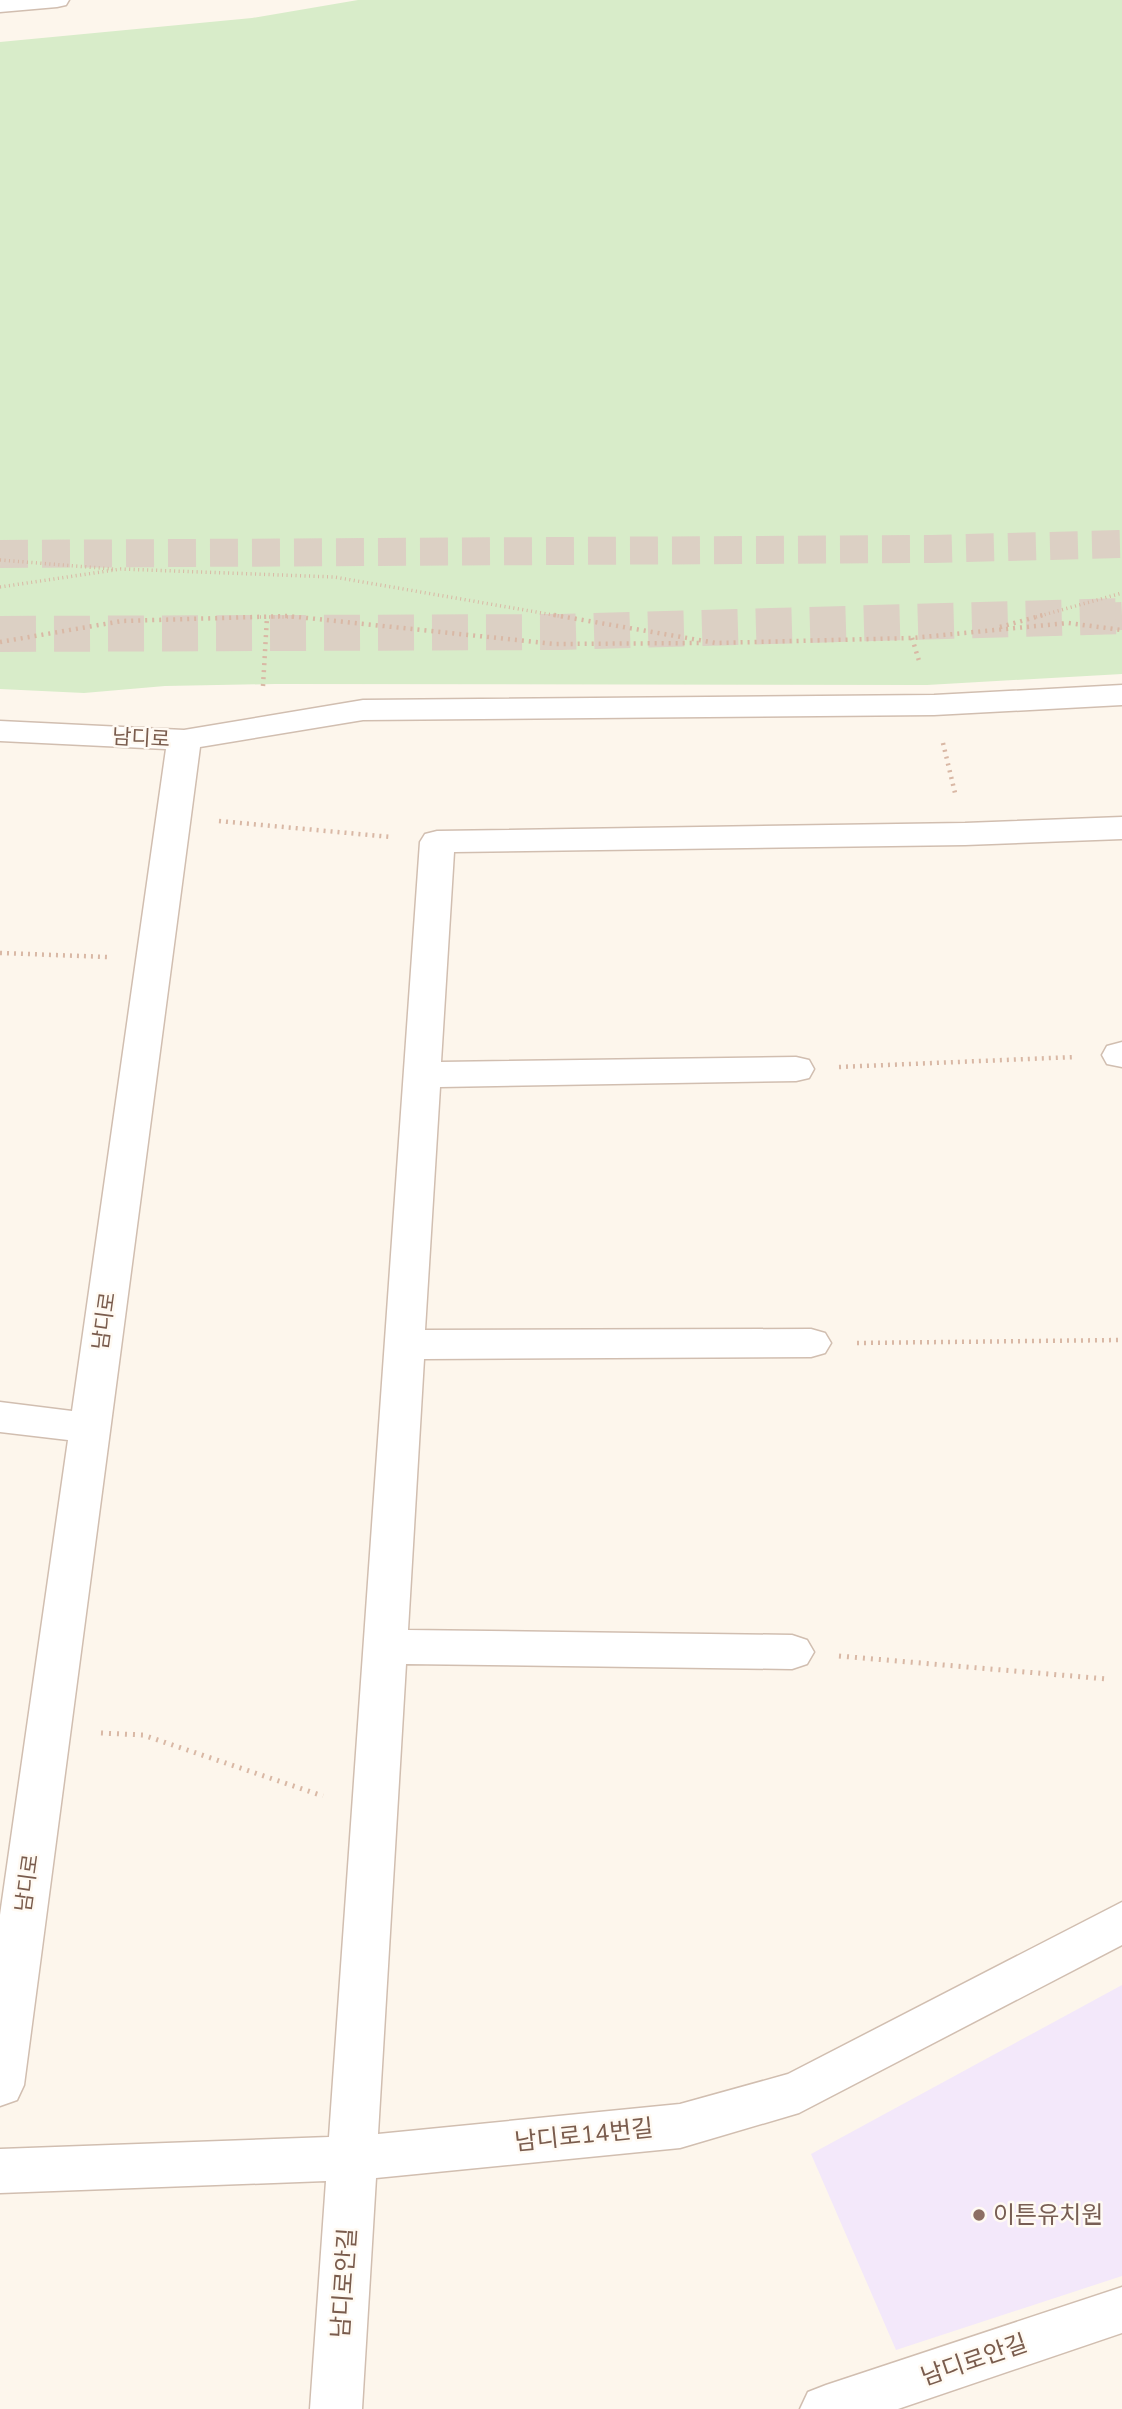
<svg xmlns="http://www.w3.org/2000/svg" width="1122" height="2409" viewBox="0 0 1122 2409" font-family="'Nunito Sans','Noto Sans KR',sans-serif">
<rect width="100%" height="100%" fill="#fdf6ec"/>
<!-- education -->
<polygon fill="#f3e8fa" points="1122,1985 1122,2276 896,2350 811,2154"/>
<!-- green -->
<polygon fill="#d8ecc9" points="358,0 1122,0 1122,674 927,685 275,684 165,686 84,693 0,689 0,42 252,18"/>
<g fill="none" stroke-linecap="round" stroke-linejoin="round">
<!-- highway-tunnel-far1 -->
<g stroke="#dcd0c4" stroke-width="28" stroke-dasharray="28 14" stroke-linecap="butt">
<polyline points="0,554 932,549 1122,544"/>
<polyline points="1101,617 1122,616"/>
</g>
<!-- highway-tunnel -->
<polyline stroke="#dcd0c4" stroke-width="36" stroke-dasharray="36 18" stroke-linecap="butt" points="0,634 561,632 1122,616"/>
<defs>
<g id="street">
<polygon points="0,0 69,0 66,5 57,7 0,12"/>
<polygon points="1122,685 1122,705 934,715 363,720 200,747 24,2085 17,2100 0,2106 0,1915 68,1440 0,1432 0,1402 72,1411 166,749 0,741 0,721 184,730 363,700 934,695"/>
<polygon points="1122,817 1122,839 965,845 454,852 441,1062 796,1057 809,1060 814,1069 809,1078 796,1081 440,1087 425,1330 811,1329 825,1333 831,1343 825,1353 811,1357 424,1359 408,1630 792,1635 807,1640 814,1652 807,1664 792,1669 406,1664 378,2134 680,2104 788,2074 1122,1902 1122,1945 799,2113 680,2148 376,2178 362,2409 310,2409 326,2181 0,2193 0,2149 329,2137 420,842 425,834 437,831 965,823"/>
<polygon points="1122,1042 1122,1067 1107,1064 1102,1055 1107,1046"/>
<polygon points="1122,2287 1122,2333 898,2409 800,2409 808,2392 826,2385"/>
</g>
</defs>
<!-- street casing -->
<use href="#street" stroke="#d1beb0" stroke-width="3"/>
<!-- path-far2 -->
<g stroke="#d9b8a5" stroke-width="3.5" stroke-dasharray="1 3.5" stroke-linecap="butt">
<polyline points="0,560 113,569"/>
<polyline points="0,587 121,569 334,577 565,617"/>
<polyline points="260,617 296,617"/>
<polyline points="1036,617 1122,593"/>
</g>
<!-- path-far1 -->
<g stroke="#d9b8a5" stroke-width="4.5" stroke-dasharray="2 5" stroke-linecap="butt">
<polyline points="554,615 716,643 912,638 1068,623 1122,630"/>
<polyline points="1000,627 1043,615"/>
<polyline points="912,638 920,664"/>
<polyline points="0,642 122,621 288,616 555,644 703,643"/>
<polyline points="263,686 267,617"/>
<polyline points="943,743 955,793"/>
<polyline points="219,821 391,837"/>
<polyline points="0,953 108,957"/>
<polyline points="839,1067 1075,1057"/>
<polyline points="857,1343 1122,1340"/>
</g>
<!-- path -->
<g stroke="#d9b8a5" stroke-width="5" stroke-dasharray="2 6" stroke-linecap="butt">
<polyline points="839,1656 1107,1679"/>
<polyline points="101,1733 143,1735 323,1796"/>
</g>
<!-- street -->
<use href="#street" fill="#fff" fill-rule="evenodd"/>
</g>
<!-- markers -->
<circle fill="#8d6e63" stroke="#fffaf3" stroke-width="2.5" cx="979" cy="2215" r="7"/>
<g text-anchor="middle" dominant-baseline="central" stroke-width="5" stroke-linejoin="round" paint-order="stroke">
<!-- street labels -->
<g font-size="21" fill="#7a5c4d" stroke="#fffaf3">
<text transform="translate(141 738) rotate(3)">남디로</text>
<text transform="translate(104 1321) rotate(-82)">남디로</text>
<text transform="translate(27 1883) rotate(-82)">남디로</text>
</g>
<!-- near-street labels -->
<g font-size="24" fill="#7a5c4d" stroke="#fffaf3">
<text transform="translate(584 2135) rotate(-6)">남디로14번길</text>
<text transform="translate(344 2283) rotate(-86)">남디로안길</text>
<text transform="translate(974 2360) rotate(-19)">남디로안길</text>
</g>
<!-- near-education labels -->
<g font-size="24" fill="#785e54" stroke="#fffaf3" text-anchor="start">
<text x="993" y="2215">이튼유치원</text>
</g>
</g>
</svg>
